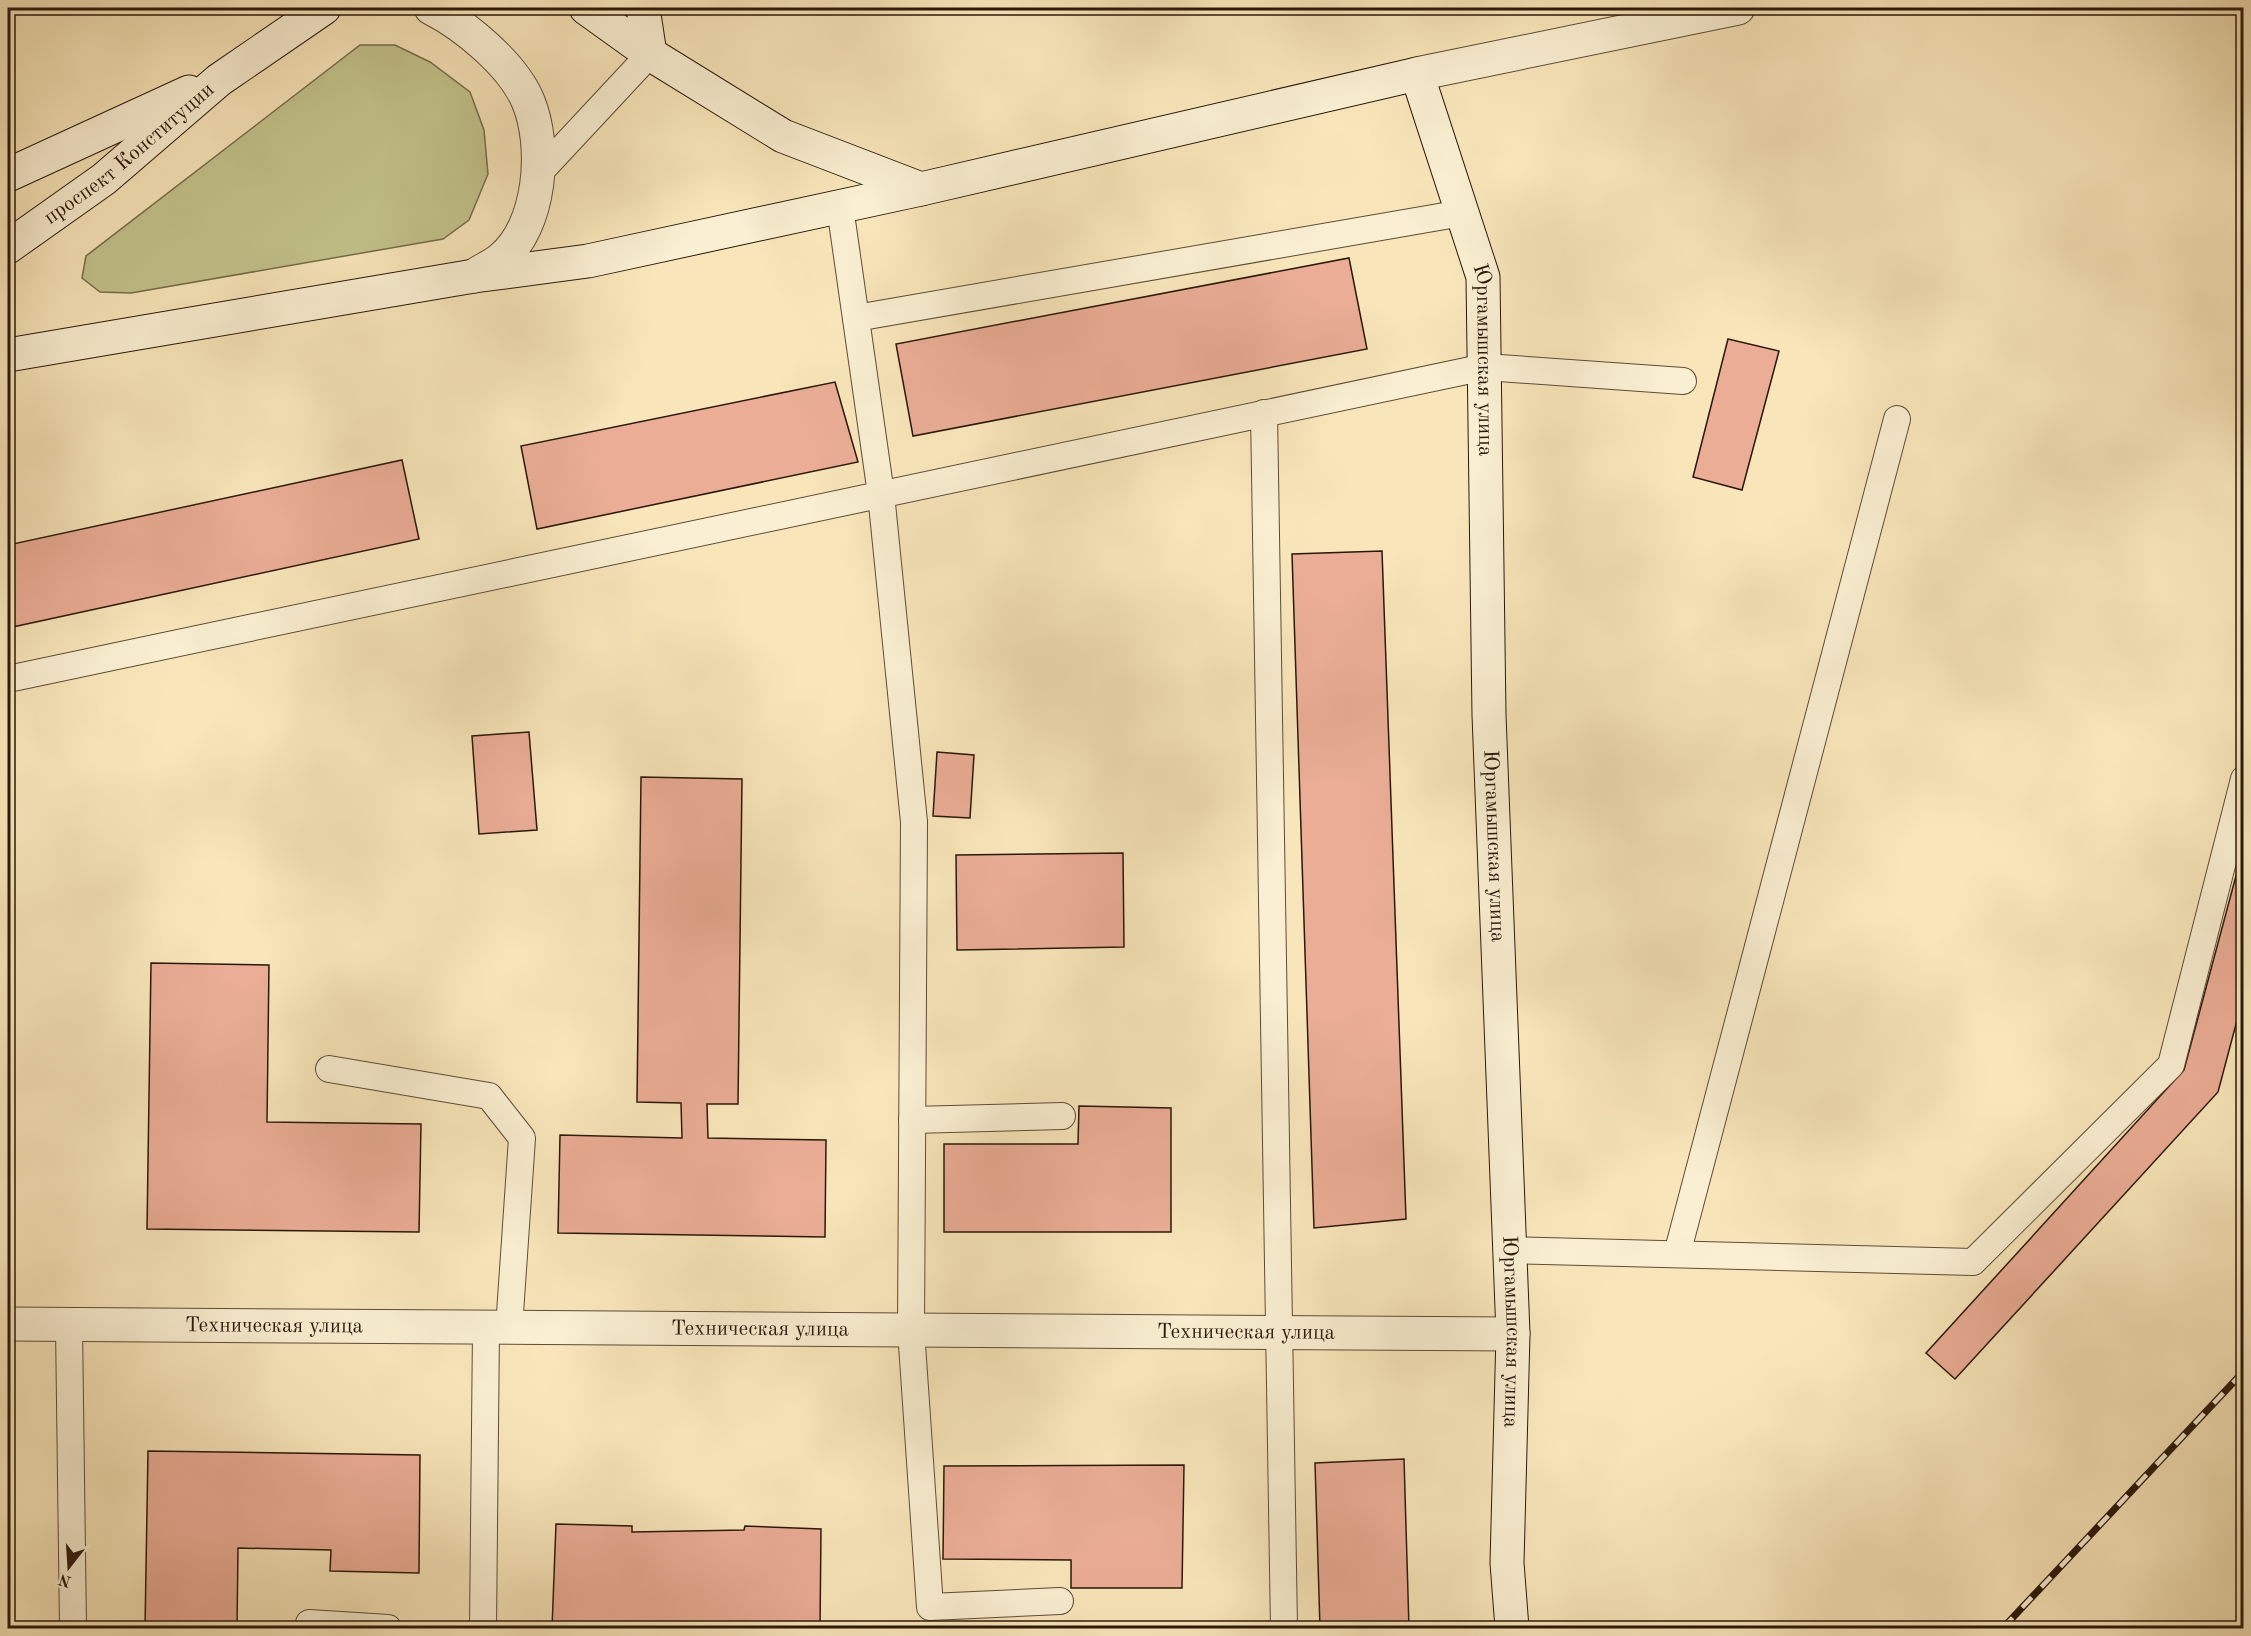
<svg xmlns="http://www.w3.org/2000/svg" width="2251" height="1636" viewBox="0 0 2251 1636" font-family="'Old Standard TT',serif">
<rect width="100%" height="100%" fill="#f8e6ba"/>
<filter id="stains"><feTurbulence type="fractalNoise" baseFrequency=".00333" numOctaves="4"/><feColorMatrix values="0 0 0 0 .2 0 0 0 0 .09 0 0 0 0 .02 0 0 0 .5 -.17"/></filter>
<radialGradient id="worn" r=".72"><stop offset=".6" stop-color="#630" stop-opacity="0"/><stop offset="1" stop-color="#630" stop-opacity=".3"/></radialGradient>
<!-- green -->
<polygon fill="#c3c38c" stroke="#766e4c" stroke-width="1.5" points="360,45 395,45 430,62 470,92 484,130 488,174 469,220 443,239 131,293 100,292 82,278 86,256"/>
<!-- building -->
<g fill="#ebad96" stroke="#2a180b" stroke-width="1.5">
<polygon points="1349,258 1367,349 913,436 896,344"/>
<polygon points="1728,339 1779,351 1742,490 1693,477"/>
<polygon points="835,382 858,462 537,529 521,446"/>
<polygon points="402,460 419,539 8,628 8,545"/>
<polygon points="1382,551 1406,1219 1314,1228 1292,554"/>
<polygon points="529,732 537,830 479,834 472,736"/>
<polygon points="937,752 974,755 970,818 933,816"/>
<polygon points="641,777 742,779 738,1104 707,1104 708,1138 826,1140 825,1237 558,1233 560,1135 682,1138 681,1103 637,1102"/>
<polygon points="2244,846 2244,994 2218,1092 1955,1379 1926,1353 2184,1070"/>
<polygon points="1123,853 1124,947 957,950 956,855"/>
<polygon points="151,963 269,965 267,1122 421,1124 419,1232 147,1229"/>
<polygon points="1079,1106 1171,1108 1171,1232 944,1232 944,1144 1078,1144"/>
<polygon points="148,1451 420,1455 419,1573 330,1571 331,1550 238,1548 237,1628 145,1628"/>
<polygon points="1404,1459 1409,1628 1320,1628 1315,1463"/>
<polygon points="1184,1465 1182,1588 1071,1588 1071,1560 943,1559 944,1466"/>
<polygon points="556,1524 632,1526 632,1532 744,1530 745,1526 821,1529 820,1628 552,1628"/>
</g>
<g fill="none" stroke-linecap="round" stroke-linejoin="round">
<defs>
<g id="lane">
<polyline points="540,172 650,54"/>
<polyline points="840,207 881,494 914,822 911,1330 930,1607 1060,1601"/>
<polyline points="856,318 1462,213"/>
<polyline points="1264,413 1284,1628"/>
<polyline points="8,679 1485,367 1683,381"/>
<polyline points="329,1069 489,1096 522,1138 509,1328"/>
<polyline points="912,1120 1062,1116"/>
<polyline points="1509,1250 1973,1262 2171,1065 2244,779"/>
<polyline points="1677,1254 1897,419"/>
<polyline points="69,1326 73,1628"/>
<polyline points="308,1628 309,1623 388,1628"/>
<polyline points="483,1628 486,1328"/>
</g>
<g id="street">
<path d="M431,8C465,25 513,65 528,101C547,146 541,227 501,259C493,266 482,270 474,276"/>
<polyline points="1417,74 1738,8"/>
<path id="s1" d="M8,1324L1513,1334"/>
</g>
<g id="secondary">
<polyline points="586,8 650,54 783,136 921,189"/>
<polyline points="643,8 650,54"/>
<polyline points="8,175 189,92"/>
<path id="s2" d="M8,247L104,179L219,80L324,8"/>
<path id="s3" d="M8,355L474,276L588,261L921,189L1417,74L1483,277L1489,715L1513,1334L1507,1563L1512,1628"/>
</g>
</defs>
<!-- lane casing -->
<use href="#lane" stroke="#5e4c37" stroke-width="28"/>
<!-- street casing -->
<use href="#street" stroke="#5e4c37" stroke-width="35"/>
<!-- secondary casing -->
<use href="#secondary" stroke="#2a180b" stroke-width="35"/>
<!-- lane -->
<use href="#lane" stroke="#faefd2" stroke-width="26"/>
<!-- street -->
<use href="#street" stroke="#faefd2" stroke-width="33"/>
<!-- secondary -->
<use href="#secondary" stroke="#faefd2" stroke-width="33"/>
<defs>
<polyline id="rail" points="2003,1628 2244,1371"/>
</defs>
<!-- rail casing -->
<use href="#rail" stroke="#2a180b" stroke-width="7"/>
<!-- rail -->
<use href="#rail" stroke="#faefd2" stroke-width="4.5" stroke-dasharray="14" stroke-linecap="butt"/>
</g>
<g text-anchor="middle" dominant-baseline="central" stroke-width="6" stroke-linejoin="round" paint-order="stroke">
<!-- street labels -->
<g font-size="21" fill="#2a180b" stroke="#faefd2">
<text stroke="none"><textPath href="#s2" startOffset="153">проспект Конституции</textPath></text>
<text stroke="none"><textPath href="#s3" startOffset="1734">Юргамышская улица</textPath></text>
<text stroke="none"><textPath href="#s3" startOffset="2220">Юргамышская улица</textPath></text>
<text stroke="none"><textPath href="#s1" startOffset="266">Техническая улица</textPath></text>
<text stroke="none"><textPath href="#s1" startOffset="752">Техническая улица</textPath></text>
<text stroke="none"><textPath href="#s1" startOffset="1238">Техническая улица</textPath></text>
<text stroke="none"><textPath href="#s3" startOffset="2706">Юргамышская улица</textPath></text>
</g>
</g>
<!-- margin -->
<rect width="2251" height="1636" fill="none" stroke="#f8e6ba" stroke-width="30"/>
<rect x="9" y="9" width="2233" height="1618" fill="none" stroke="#2a180b" stroke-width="3"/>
<rect x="15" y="15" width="2221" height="1606" fill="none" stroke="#2a180b" stroke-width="1.5"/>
<!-- north arrow -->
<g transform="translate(69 1567) rotate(197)" stroke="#faefd2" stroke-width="4.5" paint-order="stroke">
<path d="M0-4.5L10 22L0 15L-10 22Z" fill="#2a180b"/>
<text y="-9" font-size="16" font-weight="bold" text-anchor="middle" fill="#2a180b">N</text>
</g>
<rect width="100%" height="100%" filter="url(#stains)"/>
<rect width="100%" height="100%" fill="url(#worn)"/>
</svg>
